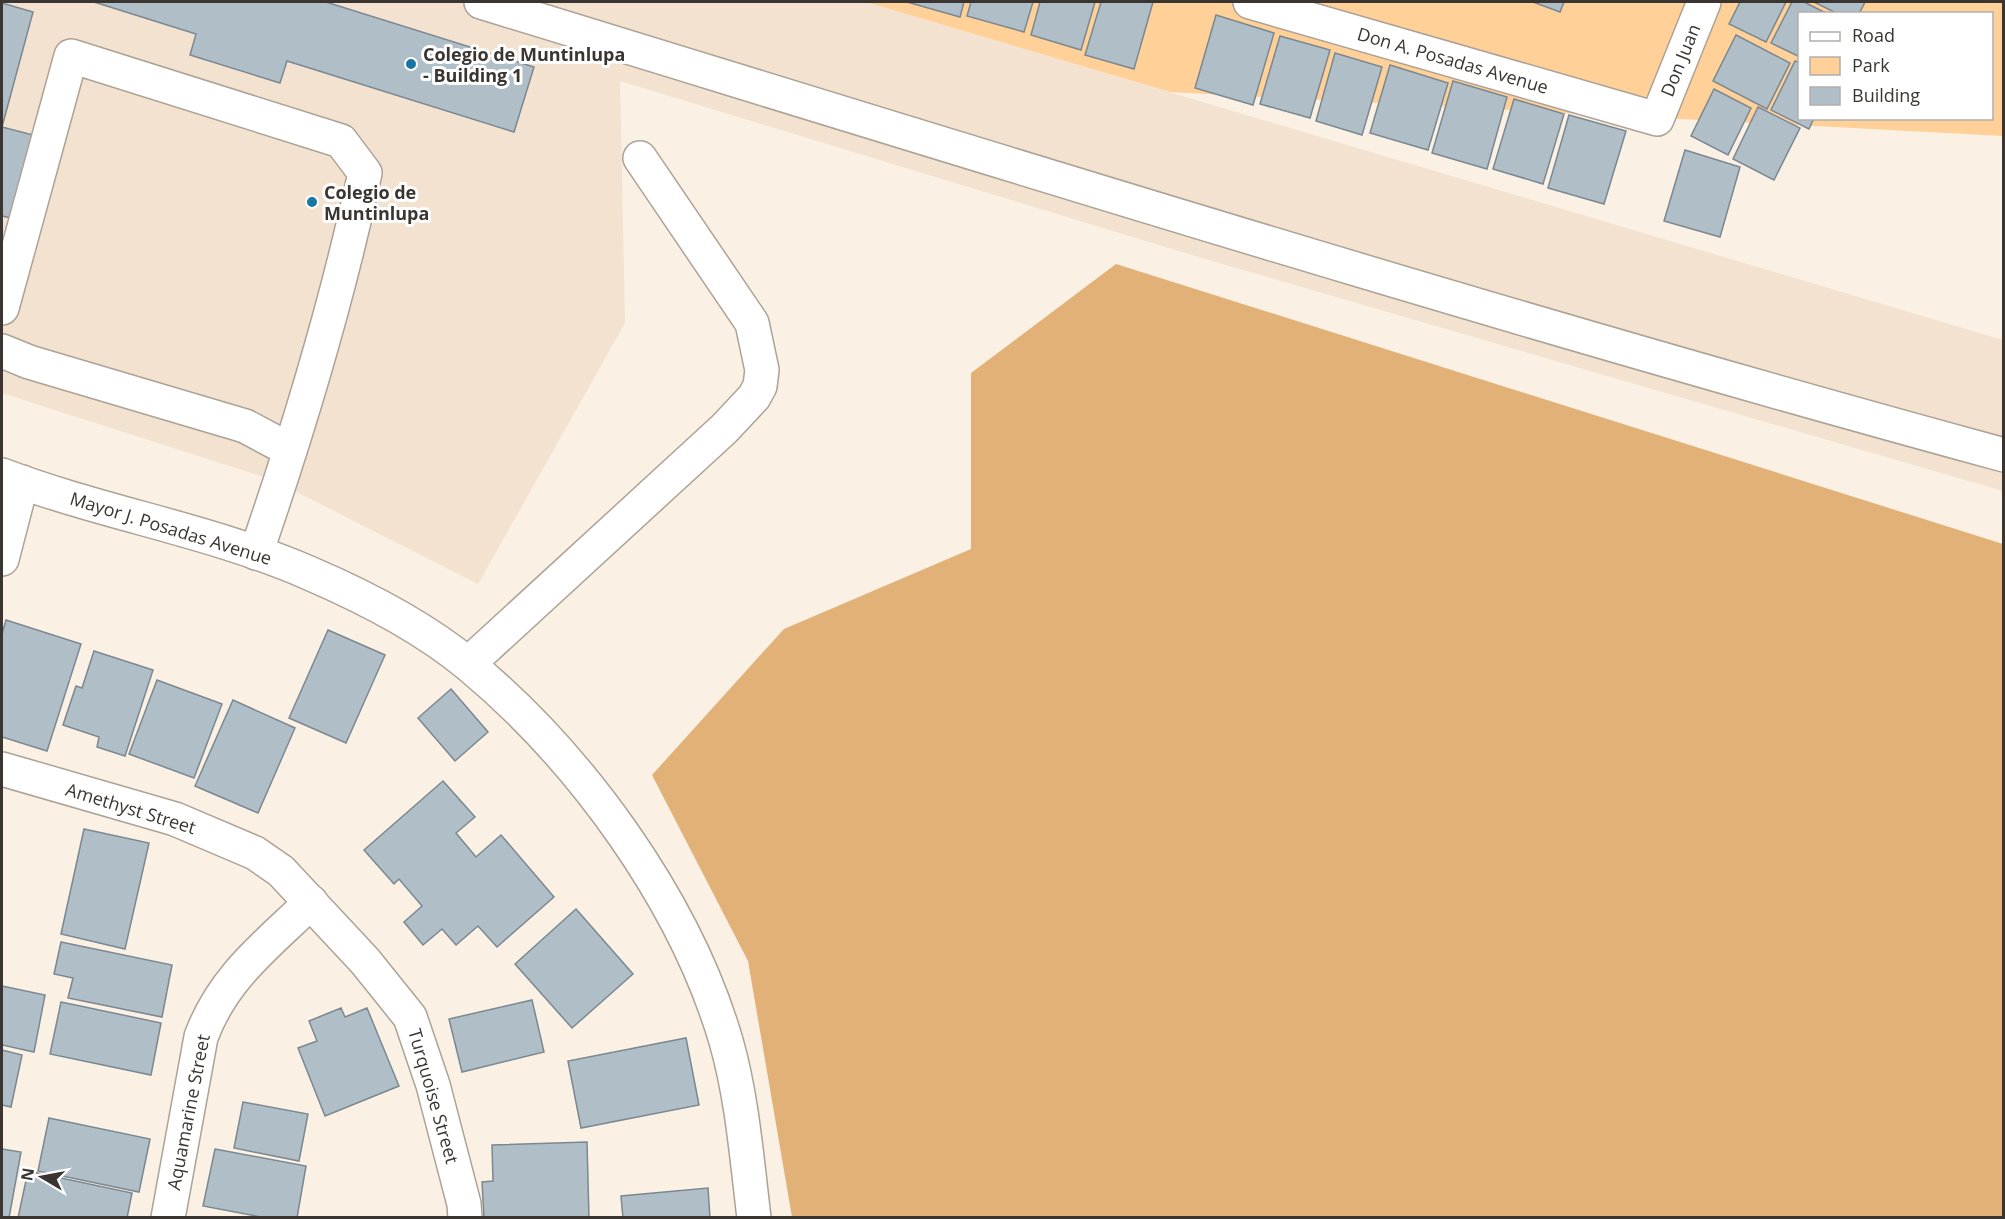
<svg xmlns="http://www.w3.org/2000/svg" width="2005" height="1219" viewBox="0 0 2005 1219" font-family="'Open Sans',sans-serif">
<rect width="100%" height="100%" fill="#faf0e3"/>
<!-- built -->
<polygon fill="#f2e2cf" points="2,2 866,2 2003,340 2003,491 1202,258 620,81 625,323 478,584 273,480 2,393"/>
<!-- green -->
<path fill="#ffd097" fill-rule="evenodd" d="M866,2H2003V136L1170,92ZM1800,14H1992V118H1800Z"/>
<!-- forest -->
<polygon fill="#e1b177" points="1116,264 2003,544 2003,1217 792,1217 748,961 652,775 784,629 971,549 971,373"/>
<!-- building -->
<g fill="#b0bec7" stroke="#7b8891" stroke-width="1.5">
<polygon points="94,2 326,2 534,67 514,132 287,61 280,83 190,55 196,34"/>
<polygon points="907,2 964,2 960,17"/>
<polygon points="971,2 1033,2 1024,32 967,16"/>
<polygon points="1040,2 1095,2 1081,50 1031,35"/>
<polygon points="1101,2 1153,2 1134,69 1085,55"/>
<polygon points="1533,2 1564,2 1560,12"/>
<polygon points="1740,2 1786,2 1766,42 1729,24"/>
<polygon points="1792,2 1804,2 1828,14 1800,14 1800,57 1771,43"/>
<polygon points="1814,2 1865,2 1859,14 1838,14"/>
<polygon points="2,3 33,12 2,127 33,135 11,218 2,216"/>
<polygon points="1216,15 1274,33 1253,105 1195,88"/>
<polygon points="1736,35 1790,63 1767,109 1713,81"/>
<polygon points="1280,36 1330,50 1310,118 1260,104"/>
<polygon points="1335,53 1382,67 1362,135 1316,121"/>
<polygon points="1795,61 1800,63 1800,118 1814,118 1809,129 1771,110"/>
<polygon points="1390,65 1448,83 1428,150 1370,133"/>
<polygon points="1453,81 1507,97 1487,169 1432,153"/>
<polygon points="1714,89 1751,108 1728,155 1691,136"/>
<polygon points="1514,99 1564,114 1543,184 1493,169"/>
<polygon points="1758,107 1800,128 1774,180 1733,159"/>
<polygon points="1569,115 1626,131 1604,204 1548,188"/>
<polygon points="1685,150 1740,167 1720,237 1664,221"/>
<polygon points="6,620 81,644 47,751 2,737 2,634"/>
<polygon points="328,630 385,655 346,743 289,718"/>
<polygon points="94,651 153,670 125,756 97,747 99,737 63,725 76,686 82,688"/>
<polygon points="157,680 222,704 194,778 129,754"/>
<polygon points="451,689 488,732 455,761 418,718"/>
<polygon points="233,700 295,728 258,813 195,786"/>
<polygon points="443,781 475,817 456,833 476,857 501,835 554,897 497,947 478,926 456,945 442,929 423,945 404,922 422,906 399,879 394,884 364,850"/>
<polygon points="84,829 149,843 125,949 61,934"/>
<polygon points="576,909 633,974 572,1028 515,964"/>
<polygon points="61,942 172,965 162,1017 68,998 73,978 54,974"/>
<polygon points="2,986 45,995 34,1052 2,1045"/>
<polygon points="532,1000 544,1052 462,1072 449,1019"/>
<polygon points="61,1002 161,1023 151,1075 50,1054"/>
<polygon points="341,1008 345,1017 367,1008 399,1086 325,1116 298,1048 317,1041 309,1021"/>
<polygon points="686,1038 699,1105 581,1128 568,1061"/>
<polygon points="2,1050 22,1055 11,1107 2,1105"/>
<polygon points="243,1102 308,1114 299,1161 234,1148"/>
<polygon points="49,1118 150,1139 139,1192 38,1171"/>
<polygon points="587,1142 589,1218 484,1218 482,1182 493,1181 492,1145"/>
<polygon points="2,1149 21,1152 9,1218 2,1218"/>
<polygon points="215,1149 306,1166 297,1218 266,1218 203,1206"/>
<polygon points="28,1171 132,1193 127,1218 18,1218"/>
<polygon points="708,1188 710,1218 623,1218 621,1196"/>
</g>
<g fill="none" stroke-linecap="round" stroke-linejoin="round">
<defs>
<g id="minor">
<path d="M481,2C987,157 1493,316 2004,455"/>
<polyline points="1250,2 1657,119 1704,2"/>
<path d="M2,308L71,56L341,141L365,173C337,302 299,429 256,553"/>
<polyline points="2,351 29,362 245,426 290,450"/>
<path d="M2,475C102,513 210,530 309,573C365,597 422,626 469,665C581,758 685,901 726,1041C742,1096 747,1160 754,1218"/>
<polyline points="2,559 22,482"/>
<polyline points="468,664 724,429 754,397 760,386 762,370 752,323 640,158"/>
<polyline points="2,769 175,819 255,853 281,871 365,961 410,1017 433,1085 464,1204 465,1218"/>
<path d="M168,1218L201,1037C223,977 267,945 311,902"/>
</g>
</defs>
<!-- minor casing -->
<use href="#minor" stroke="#aca296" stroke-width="36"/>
<!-- minor -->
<use href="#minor" stroke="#fff" stroke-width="33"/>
</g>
<!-- markers -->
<g fill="#1975a3" stroke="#fff" stroke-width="2">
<circle cx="411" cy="64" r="6"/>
<circle cx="312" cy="202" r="6"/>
</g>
<g text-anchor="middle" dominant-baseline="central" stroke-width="6" stroke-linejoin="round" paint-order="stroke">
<!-- poi labels -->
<g font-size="18" font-weight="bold" fill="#3a3531" stroke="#fff" text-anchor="start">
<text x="423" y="54">Colegio de Muntinlupa<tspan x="423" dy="21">- Building 1</tspan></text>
<text x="324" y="192">Colegio de<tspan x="324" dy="21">Muntinlupa</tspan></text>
</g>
<!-- street labels -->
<g font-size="18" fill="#3a3531" stroke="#fff">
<text transform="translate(1453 60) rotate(16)">Don A. Posadas Avenue</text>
<text transform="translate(1680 60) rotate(-68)">Don Juan</text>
<text transform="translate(171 528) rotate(17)">Mayor J. Posadas Avenue</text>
<text transform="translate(131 808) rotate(17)">Amethyst Street</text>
<text transform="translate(434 1096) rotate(74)">Turquoise Street</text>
<text transform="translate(188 1112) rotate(-79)">Aquamarine Street</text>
</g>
</g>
<!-- border -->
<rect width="2005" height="1219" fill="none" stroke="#3a3531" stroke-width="6"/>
<!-- legend -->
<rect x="1798" y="12" width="195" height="108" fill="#ffffff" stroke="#b0aead" stroke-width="1.5"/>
<rect x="1810" y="32" width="30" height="9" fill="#ffffff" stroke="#b0aead" stroke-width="1.5"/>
<text x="1852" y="42" font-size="18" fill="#3a3531">Road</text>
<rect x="1810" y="57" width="30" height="18" fill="#ffd097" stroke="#b0aead" stroke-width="1.5"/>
<text x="1852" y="72" font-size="18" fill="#3a3531">Park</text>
<rect x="1810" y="87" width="30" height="18" fill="#b0bec7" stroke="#b0aead" stroke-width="1.5"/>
<text x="1852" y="102" font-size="18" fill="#3a3531">Building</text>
<!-- north arrow -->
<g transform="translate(42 1177) rotate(280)" stroke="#ffffff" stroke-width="4.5" paint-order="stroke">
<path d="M0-4.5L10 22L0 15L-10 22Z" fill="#3a3531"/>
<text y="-9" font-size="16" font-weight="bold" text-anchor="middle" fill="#3a3531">N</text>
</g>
</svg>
